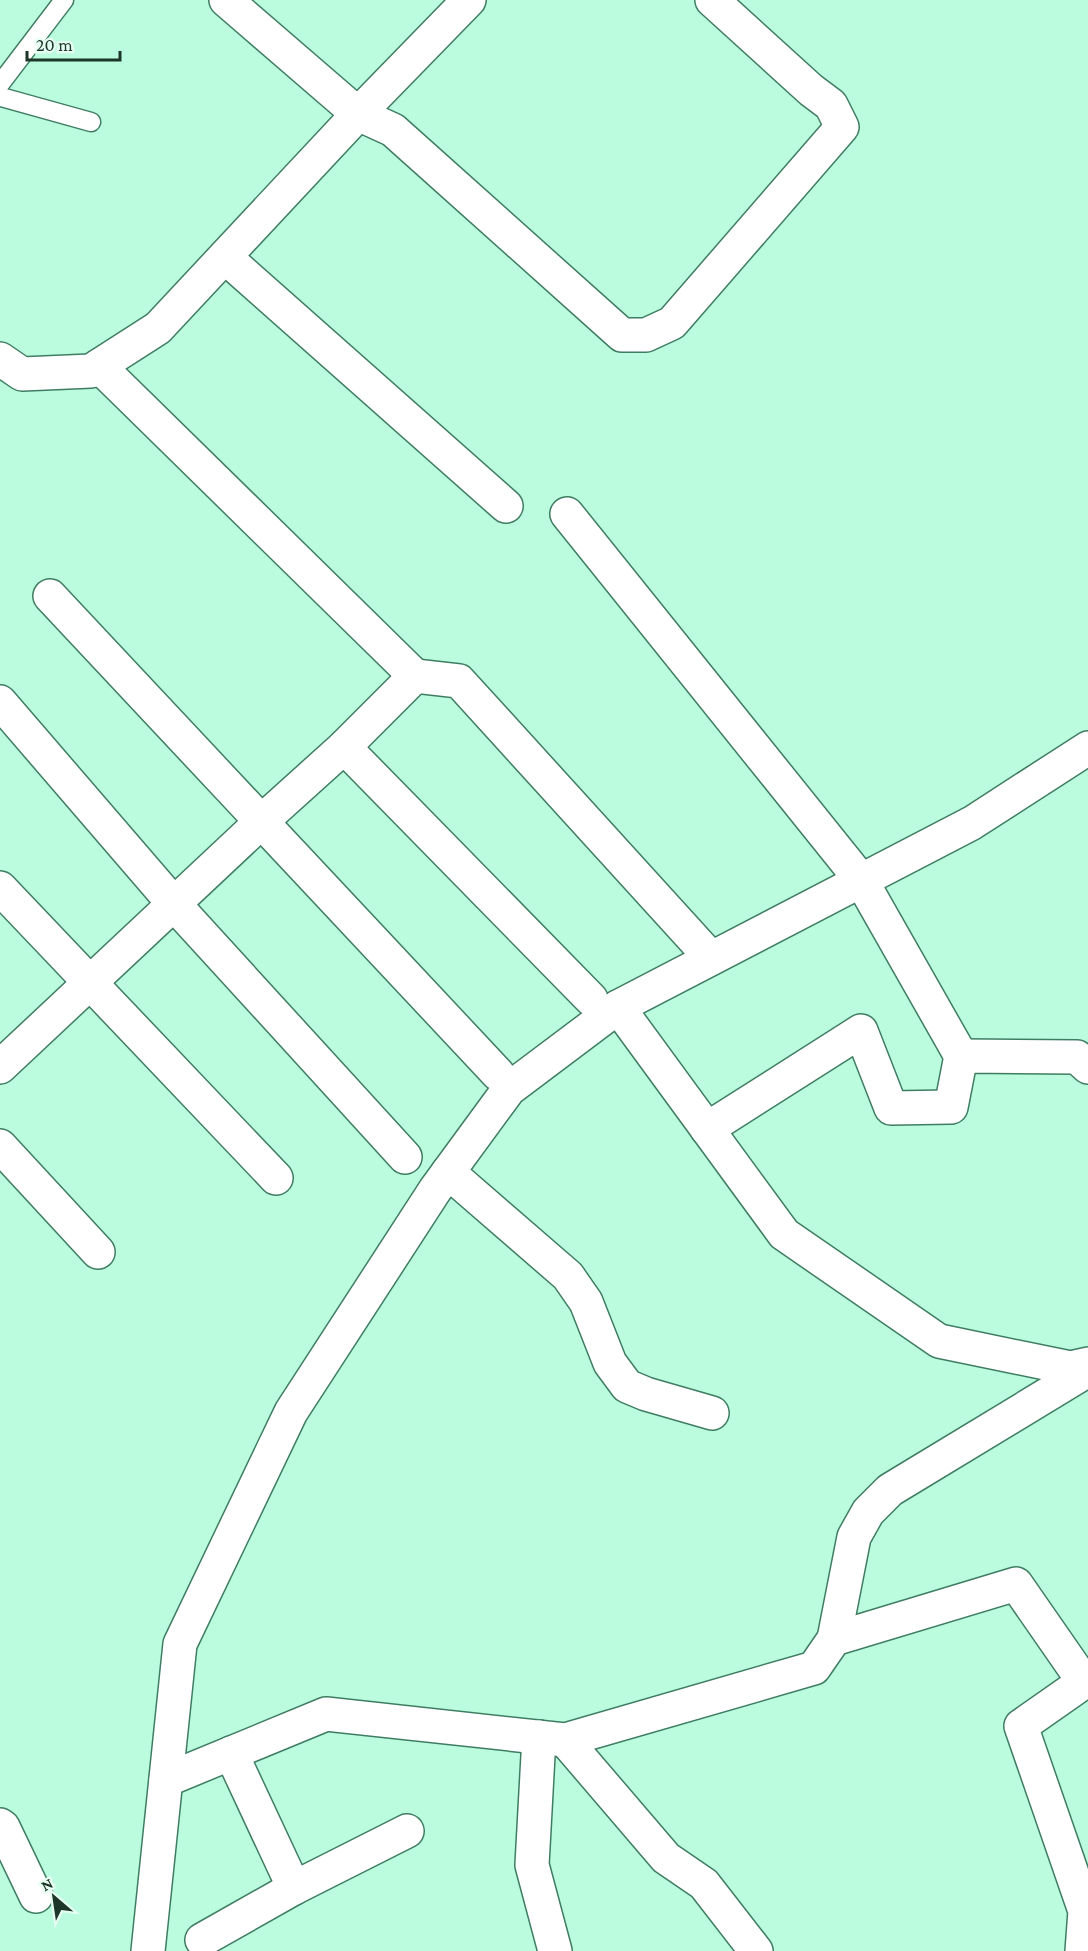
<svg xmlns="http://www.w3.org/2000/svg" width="1088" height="1951" viewBox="0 0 1088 1951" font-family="'Crimson Pro',serif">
<rect width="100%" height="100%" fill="#bafcdd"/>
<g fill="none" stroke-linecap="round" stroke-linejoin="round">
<defs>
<g id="lane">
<polyline points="0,84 64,0"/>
<polyline points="0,95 1,97 91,122"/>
</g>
<g id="street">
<polyline points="226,0 358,114 393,130 622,335 646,335 672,323 842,127 831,105 811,90 712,0"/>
<polyline points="225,257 506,506"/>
<polyline points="0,359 22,374 91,371 158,328 358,114 469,0"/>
<polyline points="567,514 861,880 961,1056"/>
<polyline points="50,596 498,1074"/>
<polyline points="415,676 459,681 711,958"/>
<polyline points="0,702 174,904 405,1157"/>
<polyline points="344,747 591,999"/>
<polyline points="1088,748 972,823 618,1007 784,1234 939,1341 1070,1368 1088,1364"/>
<polyline points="0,888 276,1178"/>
<polyline points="0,1067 261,822 344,747 415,676 99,366"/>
<polyline points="707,1129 861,1031 891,1108 951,1107 961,1056 1077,1057 1088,1067"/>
<polyline points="0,1146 98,1252"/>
<polyline points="448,1172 568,1276 586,1302 610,1363 627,1386 646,1394 712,1413"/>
<polyline points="834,1639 854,1537 868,1512 890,1490 1088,1370"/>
<polyline points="539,1737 532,1865 555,1951"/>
<polyline points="565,1740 666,1858 704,1884 756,1951"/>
<polyline points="231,1753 294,1888 407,1831"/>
<polyline points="166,1780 326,1714 565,1740 814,1668 834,1639 1016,1584 1084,1682"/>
<polyline points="0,1825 3,1827 36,1896"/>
<polyline points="202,1940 294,1888"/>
<polyline points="148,1951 180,1644 291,1412 435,1190 509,1089 618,1007"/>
<polyline points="1082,1951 1085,1911 1021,1726 1088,1679"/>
</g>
</defs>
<!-- lane casing -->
<use href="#lane" stroke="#3f7d63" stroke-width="21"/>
<!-- street casing -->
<use href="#street" stroke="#3f7d63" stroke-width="36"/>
<!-- lane -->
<use href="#lane" stroke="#fff" stroke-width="18"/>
<!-- street -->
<use href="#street" stroke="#fff" stroke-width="33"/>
</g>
<!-- north arrow -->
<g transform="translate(54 1897) rotate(331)" stroke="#e6fff2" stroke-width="4.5" paint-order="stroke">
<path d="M0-4.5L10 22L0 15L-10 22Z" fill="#1c362a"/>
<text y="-9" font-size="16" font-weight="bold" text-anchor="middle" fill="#1c362a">N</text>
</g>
<!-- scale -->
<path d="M27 51v9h93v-9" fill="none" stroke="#1c362a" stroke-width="3"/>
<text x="36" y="51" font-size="18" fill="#1c362a" stroke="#e6fff2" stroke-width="4.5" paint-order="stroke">20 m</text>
</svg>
